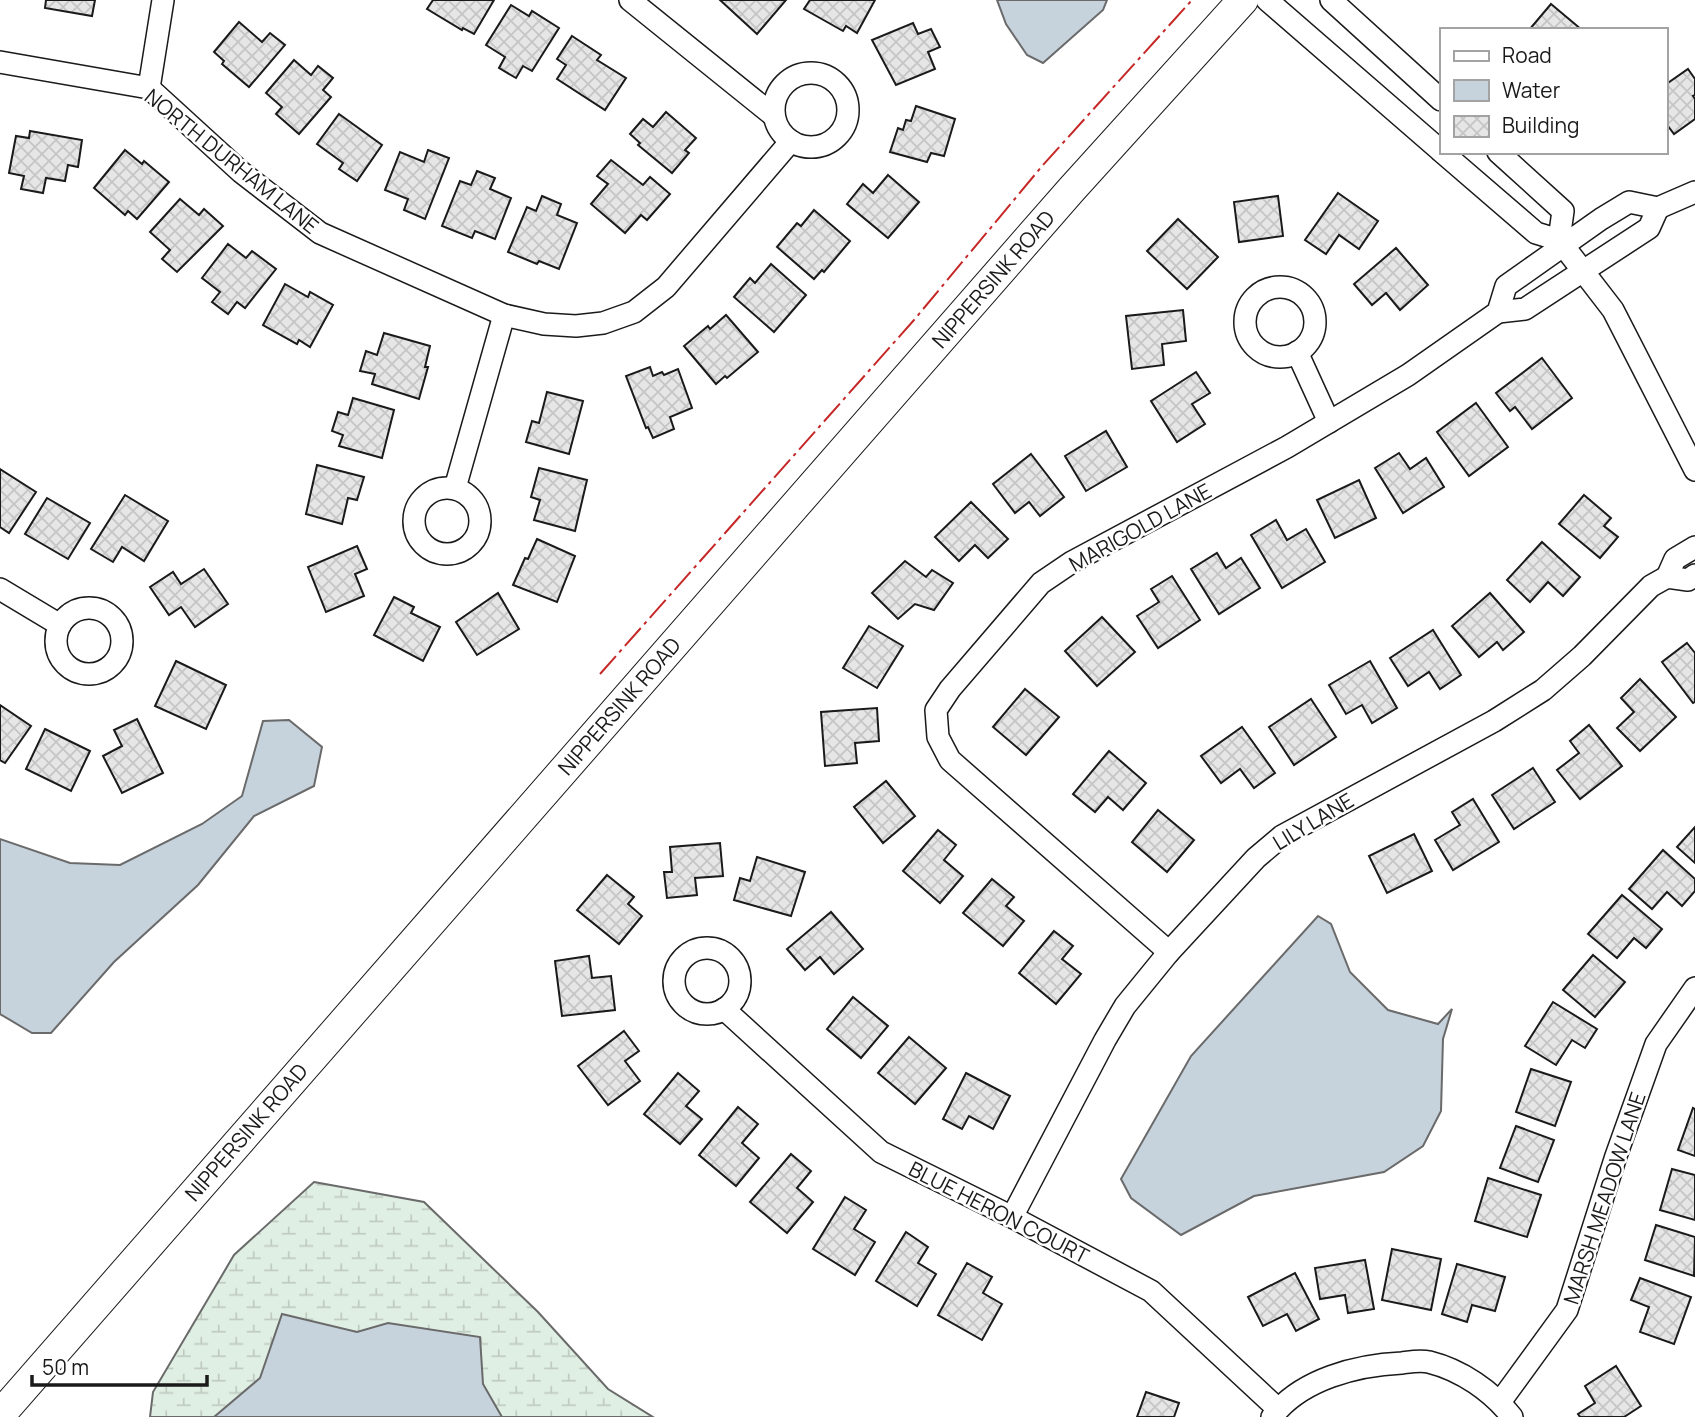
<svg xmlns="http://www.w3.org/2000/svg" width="1695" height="1417" viewBox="0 0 1695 1417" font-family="Manrope,sans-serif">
<defs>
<pattern id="wetland-marsh" width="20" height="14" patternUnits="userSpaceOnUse" patternTransform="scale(1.75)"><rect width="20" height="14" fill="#e0efe3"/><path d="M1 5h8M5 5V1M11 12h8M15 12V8" fill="none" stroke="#c0ccc2"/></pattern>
<pattern id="building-cross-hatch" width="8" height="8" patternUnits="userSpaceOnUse" patternTransform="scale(1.75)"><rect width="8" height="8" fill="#e6e6e6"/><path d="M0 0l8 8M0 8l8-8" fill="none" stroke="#c5c5c5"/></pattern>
</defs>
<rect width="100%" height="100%" fill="#fff"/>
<!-- wetland -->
<polygon fill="url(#wetland-marsh)" stroke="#6a6a6a" stroke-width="2" points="314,1182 424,1202 538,1312 608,1389 653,1417 150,1417 153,1392 234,1255"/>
<!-- water -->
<g fill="#c6d2dc" stroke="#6a6a6a" stroke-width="2">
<polygon points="997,0 1107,0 1103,10 1043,63 1027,55 1006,24"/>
<polygon points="289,720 322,747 314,786 254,816 198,885 114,962 51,1033 32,1033 0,1014 0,839 70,863 120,865 202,824 242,796 263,721"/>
<polygon points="1318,916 1331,924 1350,972 1388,1010 1438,1024 1452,1009 1443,1039 1441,1111 1423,1146 1384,1172 1254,1196 1181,1235 1131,1198 1121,1179 1191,1056"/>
<polygon points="282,1314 357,1332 388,1323 480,1337 483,1384 502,1417 214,1417 260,1378"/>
</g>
<!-- building -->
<g fill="url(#building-cross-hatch)" stroke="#1a1a1a" stroke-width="2">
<polygon points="46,0 95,0 92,16 45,8"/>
<polygon points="433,0 494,0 474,34 463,28 462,30 427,9"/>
<polygon points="720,0 786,0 757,34"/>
<polygon points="810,0 875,0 857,33 846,26 843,31 804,9"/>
<polygon points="1551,4 1582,30 1529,30"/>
<polygon points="511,5 529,16 532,11 559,28 532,71 523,66 516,78 499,68 505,57 486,45"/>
<polygon points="239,22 262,42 270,33 285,45 249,87 222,64 224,61 214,52"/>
<polygon points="913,23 918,34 931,29 940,47 928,52 935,69 896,85 872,40"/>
<polygon points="572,36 601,55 597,60 626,78 605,110 557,79 566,65 557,59"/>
<polygon points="294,60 311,75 318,66 333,78 323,90 331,97 299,134 276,114 282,107 266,93"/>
<polygon points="1688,69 1695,79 1695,95 1693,96 1695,99 1695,119 1674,134 1665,122 1665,85"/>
<polygon points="916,106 955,119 944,156 931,153 927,162 890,152 898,128 903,130 906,120 911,121"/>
<polygon points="666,112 696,138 685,150 689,153 672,173 638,145 640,143 630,134 643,119 653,127"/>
<polygon points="339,114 382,145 357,181 339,169 343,163 317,144"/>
<polygon points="30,131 82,140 78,167 68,165 65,181 46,178 43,193 21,189 24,176 9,173 16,136 29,138"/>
<polygon points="125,150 142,164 144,161 169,182 137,219 128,211 125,215 94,188"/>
<polygon points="428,150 449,158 425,219 404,210 408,199 385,190 400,152 424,162"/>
<polygon points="611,160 643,185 650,177 670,194 647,220 641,215 625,233 591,204 608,184 597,176"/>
<polygon points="477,171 495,178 490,189 511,198 495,239 475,231 472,238 442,226 460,181 471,185"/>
<polygon points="888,175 919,202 888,238 847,204 863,184 873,193"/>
<polygon points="1338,193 1378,221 1359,249 1339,235 1326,254 1305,240"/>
<polygon points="542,196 561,204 557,215 577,223 559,269 539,261 537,264 508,252 527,207 536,211"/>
<polygon points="1278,196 1283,236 1239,242 1234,202"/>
<polygon points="180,199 199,215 204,209 223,226 177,272 162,259 170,250 150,232"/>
<polygon points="814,210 850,241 824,272 822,270 814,279 777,247 797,223 801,226"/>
<polygon points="1178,219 1218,257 1187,289 1147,251"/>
<polygon points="228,244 246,258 252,251 276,269 245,308 237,302 228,314 212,302 220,292 202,278"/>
<polygon points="1396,248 1428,285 1400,310 1386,293 1372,305 1354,284"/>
<polygon points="771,264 806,295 774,332 734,297 750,278 755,283"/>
<polygon points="285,284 308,297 310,292 333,305 310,347 299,340 297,344 263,325"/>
<polygon points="1183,310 1186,341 1162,344 1164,365 1132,369 1126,316"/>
<polygon points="726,315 758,352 727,378 725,376 716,384 684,346 708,326 710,329"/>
<polygon points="384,333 430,346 425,367 428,367 419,399 372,384 375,374 360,371 366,351 377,355"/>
<polygon points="1542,358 1572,398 1532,429 1515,407 1510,411 1496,393"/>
<polygon points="650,367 653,376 662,372 664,375 678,369 692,408 670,417 674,429 653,438 648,427 646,428 626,376"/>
<polygon points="1196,372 1210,393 1192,404 1205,424 1177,442 1151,401"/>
<polygon points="547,392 583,401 569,454 526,442 532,421 539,423"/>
<polygon points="353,398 394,410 382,458 339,446 343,435 332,431 338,412 348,415"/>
<polygon points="1476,403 1508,447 1469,476 1437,432"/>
<polygon points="1106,431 1127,467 1086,491 1065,456"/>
<polygon points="1399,453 1410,469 1426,458 1444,487 1403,513 1375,468"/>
<polygon points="1031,454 1064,497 1040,516 1029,502 1015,513 993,484"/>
<polygon points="317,465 364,477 357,500 348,498 342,524 306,514"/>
<polygon points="539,468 587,480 575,531 534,520 540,500 531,497"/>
<polygon points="0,469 36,492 9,533 0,527"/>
<polygon points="1359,480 1376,518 1335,538 1317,500"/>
<polygon points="125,495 168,521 144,561 122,547 113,562 91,549"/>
<polygon points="1584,495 1611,518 1604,526 1618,537 1600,558 1559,524"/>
<polygon points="47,498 90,523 68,559 25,534"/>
<polygon points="971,502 1008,539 988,558 975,545 959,561 935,537"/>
<polygon points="1276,520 1287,540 1306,529 1325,562 1282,588 1251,535"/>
<polygon points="537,539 575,556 557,602 513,585 525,558 528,559"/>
<polygon points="1542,542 1580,577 1563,596 1548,582 1530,602 1507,580"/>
<polygon points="357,546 367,569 355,574 364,596 326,612 308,567"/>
<polygon points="1217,553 1226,568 1241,558 1260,588 1219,614 1191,569"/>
<polygon points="905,561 926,577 932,570 953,583 934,610 915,604 898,619 872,593"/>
<polygon points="204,569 228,604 195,627 181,607 169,615 150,587 173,572 181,584"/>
<polygon points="1172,576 1200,620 1158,648 1137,616 1159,602 1151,589"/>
<polygon points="498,593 519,629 477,655 456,622"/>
<polygon points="1490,593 1524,632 1503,650 1497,642 1479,657 1452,626"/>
<polygon points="394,597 414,607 411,613 440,627 423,661 374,635"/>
<polygon points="1102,617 1135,652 1097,686 1065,651"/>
<polygon points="869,626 903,646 877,688 843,668"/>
<polygon points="1433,630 1461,675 1440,689 1429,672 1408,686 1390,658"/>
<polygon points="1687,643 1695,653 1695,702 1693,703 1662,662"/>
<polygon points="176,661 226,685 206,729 155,706"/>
<polygon points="1370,661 1397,708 1372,723 1362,705 1346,714 1329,685"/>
<polygon points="1640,679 1676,717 1640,751 1617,728 1634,712 1621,698"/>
<polygon points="1025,689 1059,717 1026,755 993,727"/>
<polygon points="1311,699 1336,737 1294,765 1269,727"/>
<polygon points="0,705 31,726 5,763 0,760"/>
<polygon points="877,708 879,741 855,743 857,763 825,766 821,712"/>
<polygon points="137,719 163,773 122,793 103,756 122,746 114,730"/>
<polygon points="1589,725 1622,766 1580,799 1557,770 1579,753 1570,741"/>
<polygon points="1242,727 1275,773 1254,788 1240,769 1221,783 1201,756"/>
<polygon points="45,729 90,751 71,791 26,769"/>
<polygon points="1109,751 1146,783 1123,810 1108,797 1095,812 1073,794"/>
<polygon points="1533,768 1555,802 1514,829 1492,795"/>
<polygon points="886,781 915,816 883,843 854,807"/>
<polygon points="1473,799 1499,842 1453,870 1435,840 1460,825 1452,812"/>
<polygon points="1158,810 1194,840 1167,872 1132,842"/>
<polygon points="1695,827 1695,863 1677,847"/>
<polygon points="938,830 956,845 944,860 963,876 940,903 903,871"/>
<polygon points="1414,834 1432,871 1387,893 1369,856"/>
<polygon points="720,843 723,876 695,878 697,895 667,898 664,872 672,872 670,847"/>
<polygon points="1663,850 1695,879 1695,891 1682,906 1667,892 1652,909 1629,889"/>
<polygon points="757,857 805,872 791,916 734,900 740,878 750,881"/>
<polygon points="607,875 634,897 628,904 642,916 619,944 577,910"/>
<polygon points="992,879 1014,897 1006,906 1024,921 1003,946 963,913"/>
<polygon points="1622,895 1662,929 1646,948 1634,938 1617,958 1588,934"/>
<polygon points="831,912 863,949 834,974 820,957 805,970 787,949"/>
<polygon points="1054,931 1073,946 1062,959 1081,974 1056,1004 1019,973"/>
<polygon points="1593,955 1625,982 1595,1017 1563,990"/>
<polygon points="589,956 592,978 611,976 615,1010 562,1016 555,961"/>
<polygon points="853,997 888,1026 861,1058 827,1029"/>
<polygon points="1553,1002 1597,1029 1585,1048 1572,1040 1556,1065 1525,1046"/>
<polygon points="624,1031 639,1051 625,1061 640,1081 608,1105 578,1066"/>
<polygon points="909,1037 946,1068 915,1104 878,1073"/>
<polygon points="1531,1069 1571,1082 1555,1126 1516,1112"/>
<polygon points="678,1073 699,1091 686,1106 702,1119 680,1144 644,1114"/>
<polygon points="966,1073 1010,1096 993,1129 969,1116 962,1129 943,1119"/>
<polygon points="738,1107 758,1124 742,1143 759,1158 736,1186 699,1155"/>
<polygon points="1693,1108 1695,1109 1695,1156 1678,1150"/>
<polygon points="1516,1126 1554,1140 1538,1182 1500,1168"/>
<polygon points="791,1154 811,1171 797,1188 813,1202 787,1233 750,1202"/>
<polygon points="1672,1169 1695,1175 1695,1220 1660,1210"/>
<polygon points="1488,1178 1541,1195 1527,1237 1475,1221"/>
<polygon points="845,1197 866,1210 854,1229 875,1242 855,1275 813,1249"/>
<polygon points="1656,1225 1695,1237 1694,1276 1645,1260"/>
<polygon points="906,1232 928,1247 918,1263 936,1274 917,1306 876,1281"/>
<polygon points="1392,1249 1441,1259 1431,1310 1382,1300"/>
<polygon points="1365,1260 1374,1309 1348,1313 1345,1295 1320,1299 1315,1268"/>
<polygon points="967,1263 992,1277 983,1293 1002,1304 982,1340 938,1315"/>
<polygon points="1457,1264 1505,1277 1495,1311 1472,1305 1467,1322 1442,1314"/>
<polygon points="1295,1273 1319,1319 1296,1331 1287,1314 1263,1326 1248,1297"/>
<polygon points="1640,1278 1691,1297 1674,1344 1640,1332 1649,1307 1631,1300"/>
<polygon points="1616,1366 1641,1406 1624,1417 1580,1417 1578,1414 1595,1403 1585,1386"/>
<polygon points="1146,1392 1179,1403 1174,1417 1137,1417"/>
</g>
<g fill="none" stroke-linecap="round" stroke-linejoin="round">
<defs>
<g id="street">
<polyline points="630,0 774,116"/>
<polyline points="1267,0 1441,151"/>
<polyline points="1331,0 1441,100"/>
<polyline points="0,62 149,88 241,172 320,233 504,315 544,324 576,326 603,323 634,312 666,287 791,141"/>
<circle cx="811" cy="110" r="37"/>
<polyline points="149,88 163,0"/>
<polyline points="1442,152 1536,233 1559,240"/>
<polyline points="1498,152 1563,211 1559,240"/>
<polyline points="1658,208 1695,192"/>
<polyline points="1559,240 1613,310 1695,470"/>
<circle cx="1280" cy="322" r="35"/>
<polyline points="1498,312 1525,309 1649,228 1658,208"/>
<polyline points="1297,352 1329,422"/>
<circle cx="447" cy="521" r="33"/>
<polyline points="455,488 504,315"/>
<polyline points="1667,577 1675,559 1695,547"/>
<polyline points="0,589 60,625"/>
<circle cx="89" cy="641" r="33"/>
<circle cx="707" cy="981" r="33"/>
<polyline points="1169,952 950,760 938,737 936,710 950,689 1041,583 1072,562 1287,447 1408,375 1498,312 1506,286 1601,219 1629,202 1658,208"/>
<polyline points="724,1009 881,1152 1012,1217 1151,1291 1278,1409"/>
<polyline points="1012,1217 1105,1040 1125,1006 1169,952 1256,858 1282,836 1494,721 1543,690 1582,656 1651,586 1667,577 1688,580 1695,575"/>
<polyline points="1500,1402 1567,1310 1616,1156 1656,1044 1695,988"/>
<path d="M1272,1417C1301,1379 1357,1365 1402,1363C1410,1362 1420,1360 1429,1362C1461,1370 1492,1391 1512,1417"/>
</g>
<polyline id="secondary" points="0,1415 1071,190 1243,0"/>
</defs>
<!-- street casing -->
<use href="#street" stroke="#1a1a1a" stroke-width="24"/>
<!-- secondary casing -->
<use href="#secondary" stroke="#1a1a1a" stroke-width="32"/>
<!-- street -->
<use href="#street" stroke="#fff" stroke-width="21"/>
<!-- secondary -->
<use href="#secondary" stroke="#fff" stroke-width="30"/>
<!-- power -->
<polyline stroke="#c62828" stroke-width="2" stroke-dasharray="24 5 3.5 5" stroke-linecap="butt" points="600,674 914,320 1043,165 1192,0"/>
</g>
<g text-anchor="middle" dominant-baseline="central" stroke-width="5" stroke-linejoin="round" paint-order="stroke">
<!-- street labels -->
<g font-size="21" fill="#1a1a1a" stroke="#fff">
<text transform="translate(232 161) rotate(39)">NORTH DURHAM LANE</text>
<text transform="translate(993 279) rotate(-49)">NIPPERSINK ROAD</text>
<text transform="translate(1140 527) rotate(-29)">MARIGOLD LANE</text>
<text transform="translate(619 706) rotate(-49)">NIPPERSINK ROAD</text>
<text transform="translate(1313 821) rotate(-31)">LILY LANE</text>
<text transform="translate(246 1132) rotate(-49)">NIPPERSINK ROAD</text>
<text transform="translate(1604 1198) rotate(-72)">MARSH MEADOW LANE</text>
<text transform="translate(999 1212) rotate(27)">BLUE HERON COURT</text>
</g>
</g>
<!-- legend -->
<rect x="1440" y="28" width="228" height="126" fill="#ffffff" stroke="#a3a3a3" stroke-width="2"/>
<rect x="1454" y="51" width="35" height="10" fill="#ffffff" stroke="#a3a3a3" stroke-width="2"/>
<text x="1502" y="63" font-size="21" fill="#1a1a1a">Road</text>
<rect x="1454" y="80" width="35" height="21" fill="#c6d2dc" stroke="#a3a3a3" stroke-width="2"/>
<text x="1502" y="98" font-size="21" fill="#1a1a1a">Water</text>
<rect x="1454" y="116" width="35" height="21" fill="url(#building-cross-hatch)" stroke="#a3a3a3" stroke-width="2"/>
<text x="1502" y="133" font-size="21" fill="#1a1a1a">Building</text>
<!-- scale -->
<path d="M32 1375v10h175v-10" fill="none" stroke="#1a1a1a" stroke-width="3.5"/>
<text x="42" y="1375" font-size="21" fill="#1a1a1a" stroke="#ffffff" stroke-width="5" paint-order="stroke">50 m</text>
</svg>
